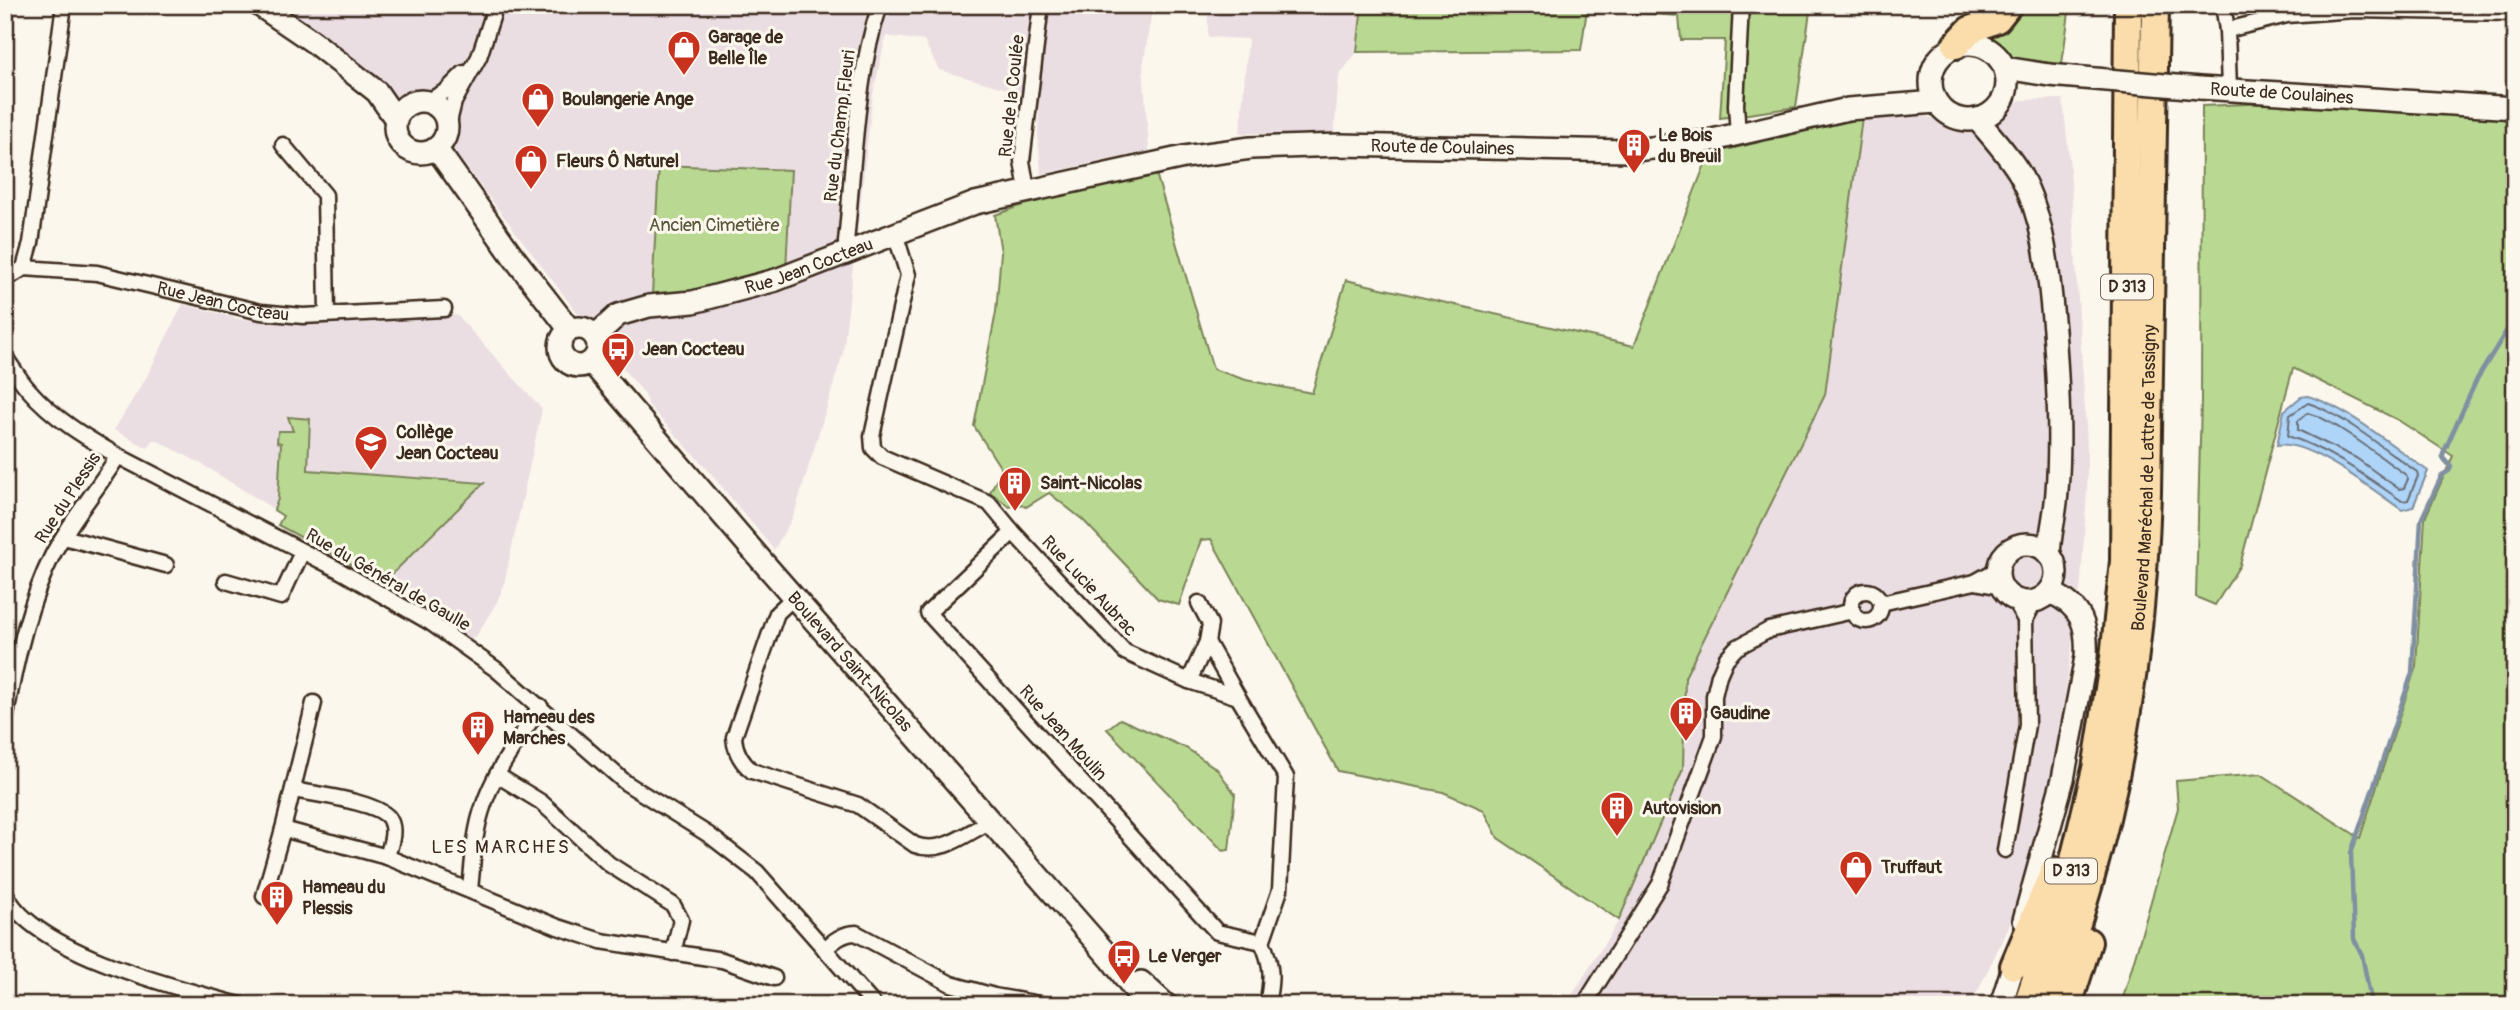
<svg xmlns="http://www.w3.org/2000/svg" width="2520" height="1010" viewBox="0 0 2520 1010" font-family="Pangolin,sans-serif">
<rect width="100%" height="100%" fill="#fbf7ec"/>
<filter id="ink" filterUnits="userSpaceOnUse"><feTurbulence type="fractalNoise" baseFrequency=".0143" numOctaves="2"/><feDisplacementMap in="SourceGraphic" scale="14" xChannelSelector="R" yChannelSelector="G"/><feConvolveMatrix kernelMatrix="1 2 1 2 8 2 1 2 1" color-interpolation-filters="sRGB"/></filter>
<g filter="url(#ink)">
<!-- built -->
<g fill="#ebdee3">
<polygon points="259,5 1153,5 1143,66 1149,151 1041,174 1038,136 1039,98 939,70 924,41 886,36 873,94 843,353 794,515 774,550 707,469 649,406 644,393 597,339 454,151 442,110 428,101 419,100 412,102 400,110"/>
<polygon points="1208,5 1362,5 1357,52 1339,76 1334,136 1240,133 1248,39 1208,37"/>
<polygon points="2063,99 2070,168 2087,444 2087,491 2081,582 2054,774 2013,918 1971,1005 1566,1005 1619,920 1683,769 1685,677 1825,395 1862,118 1915,113 1974,131 1993,123 2020,100"/>
<polygon points="183,304 239,319 323,324 406,317 457,315 542,409 504,584 497,602 475,638 466,639 395,588 278,525 283,515 200,463 154,439 148,448 114,430 147,376"/>
</g>
<!-- green -->
<g fill="#b9d992" stroke="#7a8258" stroke-width="2">
<polygon points="1362,5 1811,5 1796,107 1720,118 1725,40 1681,40 1679,16 1587,9 1581,50 1357,52"/>
<polygon points="2015,5 2070,5 2062,64 2006,58 2002,52 1980,39"/>
<polygon points="2293,102 2515,120 2515,1005 2121,1005 2178,808 2176,781 2261,774 2360,838 2416,666 2425,518 2453,456 2398,420 2293,368 2240,565 2215,605 2196,597 2201,401 2202,106"/>
<polygon points="1862,118 1825,395 1685,677 1683,769 1619,920 1498,838 1484,810 1443,792 1338,771 1211,539 1201,540 1179,605 1158,599 1083,520 1049,493 1026,507 1017,503 1010,507 990,492 1002,470 974,426 996,312 1001,252 995,215 1040,199 1155,170 1213,369 1246,380 1312,393 1346,280 1634,346 1709,154"/>
<polygon points="659,165 791,170 786,270 756,279 749,275 738,278 735,284 702,292 652,295"/>
<polygon points="288,417 310,419 308,470 484,483 384,582 278,525 283,516 274,510 278,499 281,443 277,442 278,431 293,431"/>
<polygon points="1120,719 1186,748 1217,769 1235,794 1229,850 1223,851 1107,729"/>
</g>
<!-- water -->
<path fill="#aed4f8" stroke="#8090a1" stroke-width="2" d="M2308,396C2349,408 2393,447 2428,471L2413,507L2402,510C2376,492 2308,439 2277,445L2284,411L2301,397Z"/>
<g fill="none" stroke-linecap="round" stroke-linejoin="round">
<!-- shore -->
<g stroke="#696e75" stroke-width="2">
<path d="M2308,403C2341,413 2388,452 2417,472L2418,476L2408,500L2402,501C2365,476 2330,450 2288,436L2290,415Z"/>
<path d="M2307,413C2331,417 2384,460 2406,475L2408,479L2404,488L2399,489L2356,458L2298,430V421Z"/>
</g>
<!-- stream -->
<polyline stroke="#8090a1" stroke-width="4.5" points="2372,1005 2362,955 2354,939 2351,853 2412,673 2421,520 2442,475 2449,471 2451,467 2443,458 2443,454 2477,379 2515,317"/>
<defs>
<g id="street">
<polyline points="2223,5 2227,30"/>
<polyline points="2229,89 2227,30 2287,15 2354,10 2515,13"/>
<polyline points="428,101 446,91 464,73"/>
<polyline points="448,126 454,102 479,57 496,5"/>
<polyline points="1738,135 1736,105 1741,5"/>
<polyline points="283,145 325,195 327,314"/>
<polyline points="1027,190 1022,161 1041,5"/>
<path d="M895,233L908,275L872,436L873,448L882,457L989,503L1013,532L1125,652L1189,681L1238,697L1286,777L1280,890L1262,942C1273,966 1272,979 1267,1005"/>
<path d="M847,252L846,242C854,164 855,80 880,5"/>
<polyline points="24,268 31,243 64,5"/>
<path id="s1" d="M5,277L11,276L24,268L97,273L261,312L303,316L444,309"/>
<path d="M5,357C13,368 20,380 28,389C53,418 85,437 118,456L337,569L431,623L497,670L626,783L709,835L757,872L874,1005"/>
<polyline points="1013,532 928,613 1217,932 1262,942"/>
<polyline points="64,537 166,565"/>
<polyline points="226,581 281,597 302,552"/>
<polyline points="1975,582 2001,587"/>
<circle cx="1866" cy="606" r="15"/>
<path d="M794,597L777,613L734,737C735,752 741,762 752,771L858,805L915,845C942,855 965,834 989,822"/>
<polyline points="1199,603 1210,624 1207,642"/>
<polyline points="1881,603 1975,582 1998,569"/>
<polyline points="2025,620 2035,601"/>
<polyline points="1189,681 1207,642 1238,697"/>
<path d="M5,722C14,666 27,607 52,556C70,521 97,490 118,456"/>
<polyline points="497,775 541,802 609,864 673,905 681,920 673,953"/>
<path d="M293,790C313,794 382,802 390,820C396,832 390,845 387,857"/>
<polyline points="283,829 387,857 558,927 601,941 722,960 774,978"/>
<polyline points="2005,850 2027,725 2025,620 2014,600"/>
<path d="M470,890C473,861 474,831 484,804C496,768 521,738 540,706"/>
<path d="M5,892C30,952 181,989 240,1005"/>
<polyline points="264,896 283,829 314,703"/>
<path d="M825,950C832,941 844,933 856,933L951,984L994,996L1045,1005"/>
<polyline points="1584,1005 1660,884 1714,736 1714,696 1719,675 1726,659 1736,648 1769,630 1853,611"/>
</g>
<g id="secondary">
<polyline points="259,5 312,41 377,92 395,118"/>
<circle cx="1969" cy="82" r="38"/>
<polyline points="2005,68 2049,75"/>
<path id="s2" d="M2200,88L2515,108"/>
<circle cx="421" cy="127" r="26"/>
<path d="M1977,119C1992,137 2008,154 2020,174C2046,221 2049,278 2054,330C2058,384 2061,438 2057,491C2056,513 2050,532 2049,555"/>
<polyline points="436,148 512,255 570,330"/>
<circle cx="579" cy="347" r="19"/>
<path id="s3" d="M595,336L618,315L649,306L693,302L776,280L975,203L1184,157L1251,148L1340,145L1628,151L1708,141L1848,109L1936,102"/>
<path id="s4" d="M591,362L762,561L1111,959L1139,996L1148,1005"/>
<circle cx="2027" cy="573" r="29"/>
<path d="M2024,920L2063,779L2086,657C2088,626 2082,607 2052,593L2047,595"/>
<polyline points="1141,982 1166,1005"/>
<polyline points="2001,1005 2018,951"/>
</g>
<g id="highway">
<polyline points="1956,45 1970,30 1997,19 2008,5"/>
<polyline points="2014,966 2054,871"/>
<polyline points="2027,1005 2070,876 2096,769 2114,658 2124,561 2128,5"/>
<path id="s5" d="M2048,1005C2112,842 2142,666 2147,492L2155,5"/>
<polyline points="2068,1005 2088,942"/>
</g>
</defs>
<!-- street casing -->
<use href="#street" stroke="#3b2a1e" stroke-width="19"/>
<!-- secondary casing -->
<use href="#secondary" stroke="#3b2a1e" stroke-width="26"/>
<!-- highway casing -->
<use href="#highway" stroke="#3b2a1e" stroke-width="32"/>
<!-- street -->
<use href="#street" stroke="#fbf7ec" stroke-width="14"/>
<!-- secondary -->
<use href="#secondary" stroke="#fbf7ec" stroke-width="21"/>
<!-- highway -->
<use href="#highway" stroke="#faddab" stroke-width="26"/>
<defs>
<polyline id="secondary-bridge" points="2049,75 2200,88"/>
</defs>
<!-- secondary-bridge casing -->
<use href="#secondary-bridge" stroke="#3b2a1e" stroke-width="26" stroke-linecap="butt"/>
<!-- secondary-bridge -->
<use href="#secondary-bridge" stroke="#fbf7ec" stroke-width="21"/>
</g>
</g>
<!-- icons -->
<defs>
<symbol id="shop-pin" viewBox="-11 -11 22 30"><path d="M0 17L-7.5 6A9.5 9.5 0 1 1 7.5 6Z" fill="#c8321e" stroke="#fbf7ec"/><path d="M-5-2.5h2.3a2.7 3.5 0 0 1 5.4 0H5L5.5 6h-11ZM-1.5-2.5h3a1.5 2.3 0 0 0-3 0Z" fill="#fff"/></symbol>
<symbol id="building-pin" viewBox="-11 -11 22 30"><path d="M0 17L-7.5 6A9.5 9.5 0 1 1 7.5 6Z" fill="#c8321e" stroke="#fbf7ec"/><path d="M-4-6H4V6H1V3H-1V6H-4ZM-2.5-4.3h1.7v1.8h-1.7ZM.8-4.3h1.7v1.8H.8ZM-2.5-1h1.7V.8h-1.7ZM.8-1h1.7V.8H.8Z" fill="#fff"/></symbol>
<symbol id="bus-pin" viewBox="-11 -11 22 30"><path d="M0 17L-7.5 6A9.5 9.5 0 1 1 7.5 6Z" fill="#c8321e" stroke="#fbf7ec"/><path d="M-5-6H5V4H4V6H2V4H-2V6H-4V4H-5ZM-3.5-4V0h7V-4ZM-3.5 1.2v1.5H-2V1.2ZM2 1.2v1.5H3.5V1.2Z" fill="#fff"/></symbol>
<symbol id="school-pin" viewBox="-11 -11 22 30"><path d="M0 17L-7.5 6A9.5 9.5 0 1 1 7.5 6Z" fill="#c8321e" stroke="#fbf7ec"/><path d="M0-5L7-2L0 1L-7-2ZM-4 1L0 2.5L4 1V4Q0 6-4 4Z" fill="#fff"/></symbol>
</defs>
<g fill-rule="evenodd">
<use href="#shop-pin" x="665" y="28" width="38" height="52"/>
<use href="#shop-pin" x="519" y="80" width="38" height="52"/>
<use href="#building-pin" x="1615" y="126" width="38" height="52"/>
<use href="#shop-pin" x="512" y="142" width="38" height="52"/>
<use href="#bus-pin" x="599" y="330" width="38" height="52"/>
<use href="#school-pin" x="352" y="423" width="38" height="52"/>
<use href="#building-pin" x="996" y="464" width="38" height="52"/>
<use href="#building-pin" x="1667" y="694" width="38" height="52"/>
<use href="#building-pin" x="459" y="708" width="38" height="52"/>
<use href="#building-pin" x="1598" y="789" width="38" height="52"/>
<use href="#shop-pin" x="1837" y="848" width="38" height="52"/>
<use href="#building-pin" x="258" y="878" width="38" height="52"/>
<use href="#bus-pin" x="1105" y="937" width="38" height="52"/>
</g>
<g text-anchor="middle" dominant-baseline="central" stroke-width="6" stroke-linejoin="round" paint-order="stroke">
<!-- shield labels -->
<g fill="#fbf7ec" stroke="#75685c" stroke-width="2">
<rect x="2101" y="274.5" width="52" height="25" rx="5"/>
<rect x="2045" y="858.5" width="52" height="25" rx="5"/>
</g>
<g font-size="16" font-weight="bold" fill="#3b2a1e">
<text x="2127" y="287">D 313</text>
<text x="2071" y="871">D 313</text>
</g>
<!-- poi labels -->
<g font-size="18" font-weight="bold" fill="#3b2a1e" stroke="#fbf7ec" text-anchor="start">
<text x="708" y="37">Garage de<tspan x="708" dy="21">Belle Île</tspan></text>
<text x="562" y="99">Boulangerie Ange</text>
<text x="1658" y="135">Le Bois<tspan x="1658" dy="21">du Breuil</tspan></text>
<text x="556" y="161">Fleurs Ô Naturel</text>
<text x="642" y="349">Jean Cocteau</text>
<text x="396" y="432">Collège<tspan x="396" dy="21">Jean Cocteau</tspan></text>
<text x="1040" y="483">Saint-Nicolas</text>
<text x="1710" y="713">Gaudine</text>
<text x="503" y="717">Hameau des<tspan x="503" dy="21">Marches</tspan></text>
<text x="1642" y="808">Autovision</text>
<text x="1881" y="867">Truffaut</text>
<text x="302" y="887">Hameau du<tspan x="302" dy="21">Plessis</tspan></text>
<text x="1148" y="956">Le Verger</text>
</g>
<!-- street labels -->
<g font-size="18" fill="#3b2a1e" stroke="#fbf7ec">
<text stroke="none"><textPath href="#s2" startOffset="82">Route de Coulaines</textPath></text>
<text transform="translate(1012 96) rotate(-84)">Rue de la Coulée</text>
<text transform="translate(840 126) rotate(-83)">Rue du Champ Fleuri</text>
<text stroke="none"><textPath href="#s3" startOffset="880">Route de Coulaines</textPath></text>
<text stroke="none"><textPath href="#s3" startOffset="229">Rue Jean Cocteau</textPath></text>
<text stroke="none"><textPath href="#s1" startOffset="224">Rue Jean Cocteau</textPath></text>
<text stroke="none"><textPath href="#s5" startOffset="539">Boulevard Maréchal de Lattre de Tassigny</textPath></text>
<text transform="translate(68 498) rotate(-57)">Rue du Plessis</text>
<text transform="translate(388 580) rotate(30)">Rue du Général de Gaulle</text>
<text transform="translate(1089 586) rotate(47)">Rue Lucie Aubrac</text>
<text stroke="none"><textPath href="#s4" startOffset="396">Boulevard Saint-Nicolas</textPath></text>
<text transform="translate(1063 733) rotate(48)">Rue Jean Moulin</text>
</g>
<!-- park labels -->
<g font-size="18" fill="#5a563b" stroke="#fbf7ec">
<text x="714" y="225">Ancien Cimetière</text>
</g>
<!-- neighbourhood labels -->
<g font-size="19" letter-spacing="2" fill="#3b2a1e" stroke="#fbf7ec">
<text x="501" y="847">LES MARCHES</text>
</g>
</g>
<!-- margin -->
<rect width="2520" height="1010" fill="none" stroke="#fbf7ec" stroke-width="28"/>
<rect x="14" y="14" width="2492" height="982" fill="none" stroke="#3b2a1e" stroke-width="2.5" filter="url(#ink)"/>
</svg>
